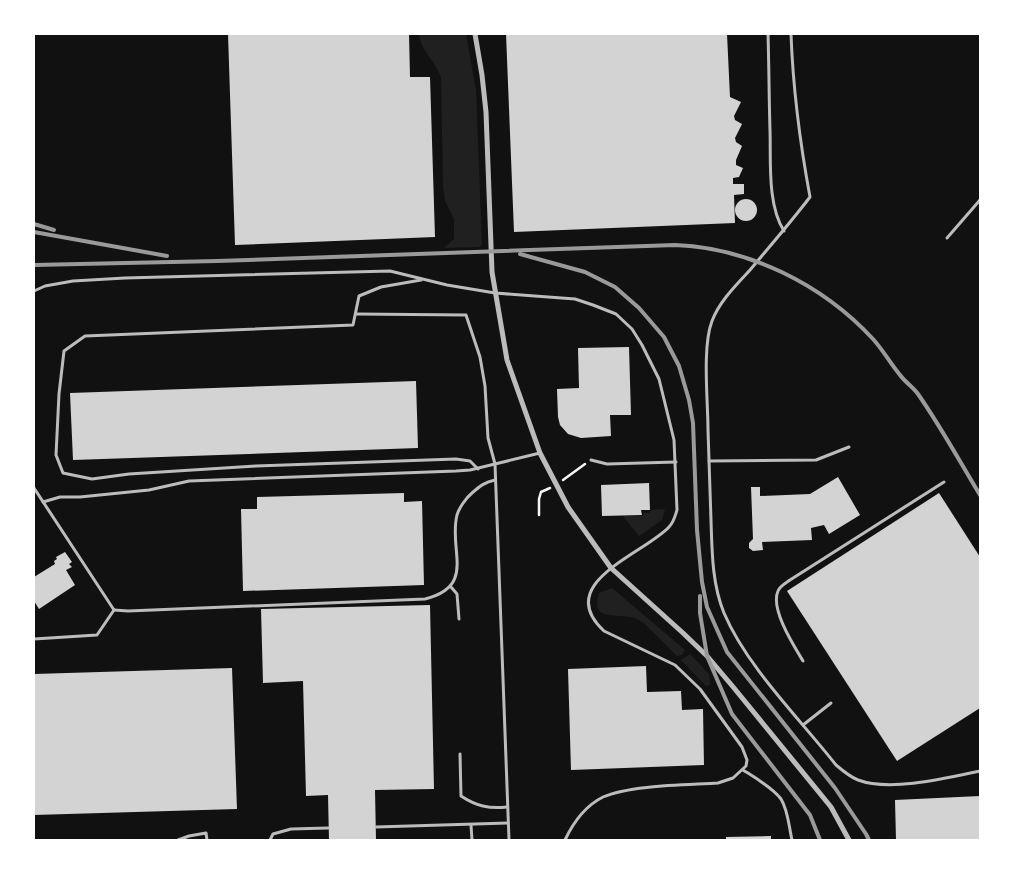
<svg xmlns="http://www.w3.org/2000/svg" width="1014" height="874" viewBox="0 0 1014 874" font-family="'Fira Sans',sans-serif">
<rect width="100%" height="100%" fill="#111"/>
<!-- green -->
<g fill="#202020">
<path d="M419,34H466L476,90L482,245L479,247L444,248L454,239V219L445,201L443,187L441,77C435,61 421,51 419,34Z"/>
<polygon points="665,509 662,520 639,536 623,516 643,516 644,513 649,513 652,510"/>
<path d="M612,588L685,650L682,655L677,656L645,624C640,621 636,618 630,617C613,614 590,620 599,593Z"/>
<polygon points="690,654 709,674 710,685 706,686 681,660"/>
</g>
<!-- building -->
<g fill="#d3d3d3">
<polygon points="228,34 409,34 410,77 430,77 435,237 235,245"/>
<polygon points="506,34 727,34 730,97 741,102 734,116 735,120 742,124 735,138 736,142 742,146 736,160 736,165 743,168 739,177 733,178 733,184 744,184 744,194 734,195 735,223 514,232"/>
<circle cx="746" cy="210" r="11"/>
<polygon points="629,347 631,415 610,415 611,436 581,438 568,434 560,425 558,417 557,389 579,388 578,348"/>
<polygon points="416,381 418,448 73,460 70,393"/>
<polygon points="838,477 860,515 829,534 824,525 811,528 812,540 762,542 763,550 753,551 749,548 749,543 753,539 751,487 760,487 760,496 810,494"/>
<polygon points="649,483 650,510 641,510 642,515 602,516 601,485"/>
<polygon points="404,493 404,502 422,501 424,585 243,591 241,509 257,509 257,497"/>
<polygon points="939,493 980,557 980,708 897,761 787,591"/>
<polygon points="65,552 72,562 69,564 72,567 66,570 75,585 39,609 34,601 34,577 55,564 54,561 57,559 56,557"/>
<polygon points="430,605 434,789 375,790 376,840 329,840 328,795 306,796 303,681 263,683 261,609"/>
<polygon points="646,666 647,692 681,691 682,710 703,709 704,765 571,770 568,669"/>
<polygon points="232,668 237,809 34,815 34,674"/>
<polygon points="980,796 980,840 896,840 895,800"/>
<polygon points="771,836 771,840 726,840 726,837"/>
</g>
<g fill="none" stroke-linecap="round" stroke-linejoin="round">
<!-- path -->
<g stroke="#f5f5f5" stroke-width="2.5">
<polyline points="563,480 585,464"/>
<polyline points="539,515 539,499 541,492 550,488"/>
</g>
<!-- service -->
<g stroke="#bcbcbc" stroke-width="3">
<path d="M768,34C769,66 769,98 770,130C771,161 767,204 784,231"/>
<path d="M791,34C793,89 800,143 810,197C791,222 770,246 750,270C736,285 719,302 712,321C702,347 708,401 708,430C709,460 710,490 711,520C712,551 712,584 724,613C747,667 800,719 836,765C843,771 850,777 858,780C890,792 947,778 980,771"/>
<polyline points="947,238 980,200"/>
<polyline points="421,280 381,287 359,296 353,325 85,336 64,351 59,394 56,455 63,473 92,479 129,474 256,466 456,459 470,461 478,469"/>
<path d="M34,291L45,286L73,281L125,278L390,271L447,285L495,293L575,299L593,305L616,314L632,329L642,345L659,379L674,440L677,510C675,516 674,522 669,527C644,554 552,583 604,631L675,665L700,689L742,747L747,760L746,766L733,778L718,783C687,785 630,785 603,797C585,806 573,823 565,840"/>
<polyline points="591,460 607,464 676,462"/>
<polyline points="709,461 816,460 849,447"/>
<polyline points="34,488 114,610"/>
<polyline points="43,502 60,497 80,497 149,490 189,481 456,471 470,470 495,464 488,438 485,386 480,357 466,315 356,314"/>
<polyline points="451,587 457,594 459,619"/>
<path d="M114,610L128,611L425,599C477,586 448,550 457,515C459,508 466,498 472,493C480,486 485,482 495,480"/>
<polyline points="34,639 97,635 114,610"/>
<path d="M803,661C794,646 770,609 778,591C780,586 786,583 790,580L944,482"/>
<polyline points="803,725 831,703"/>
<path d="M460,754L461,796C476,806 489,809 507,807"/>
<path d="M743,770C754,777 773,788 781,799C788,810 789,827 792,840"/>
<polyline points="471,825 472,840"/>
<polyline points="376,827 508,823"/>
<polyline points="178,840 189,836 206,833 207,840"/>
<polyline points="270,840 273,834 291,829 328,828"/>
<polyline points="509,840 495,464 540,453"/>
</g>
<!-- minor -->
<polyline stroke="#bcbcbc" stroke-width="5" points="475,34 482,75 486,112 492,272 507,360 540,453 568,507 611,568 683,633 707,656 734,688 831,807 849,840"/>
<!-- rail -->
<g stroke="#9a9a9a" stroke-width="4">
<polyline points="34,224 54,230"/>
<polyline points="34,232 167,256"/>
<polyline points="520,254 585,272 615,287 639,308 664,337 679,366 689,400 693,423 697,530 702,582 707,607 727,652 835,788 866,834 869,840"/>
<path d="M34,265L217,261L675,245C749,248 822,284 873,339C883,350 890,363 900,375C905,382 913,387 918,394C941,427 960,462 980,495"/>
<polyline points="700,596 700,613 707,656 732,714 810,815 820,840"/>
</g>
</g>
<!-- border -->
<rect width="1014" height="874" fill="none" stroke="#ffffff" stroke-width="70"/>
</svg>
